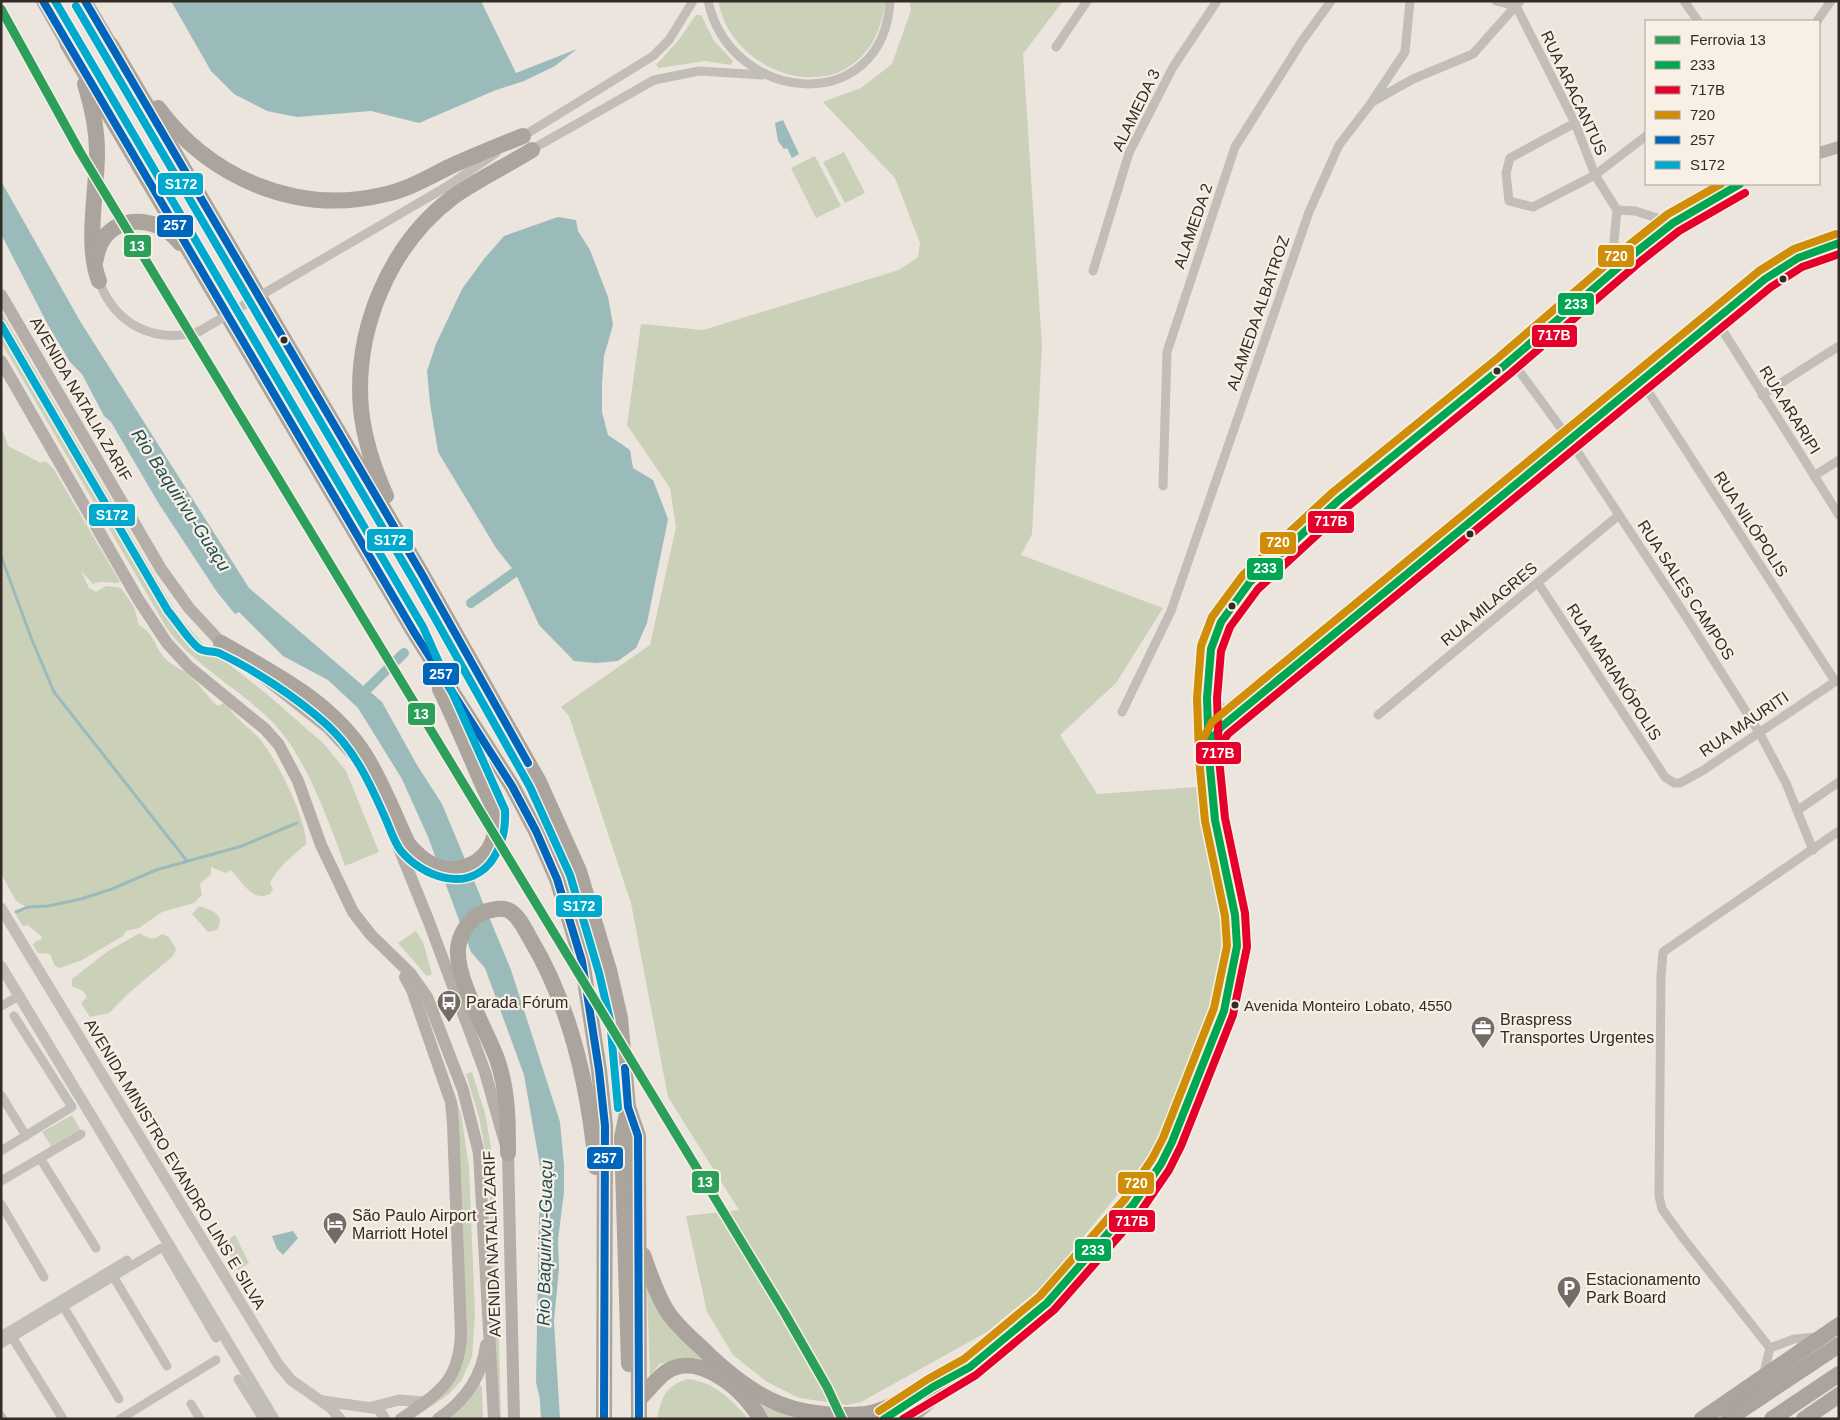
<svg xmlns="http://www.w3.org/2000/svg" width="1840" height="1420" viewBox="0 0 1840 1420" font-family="Arial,sans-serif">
<rect width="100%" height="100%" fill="#ebe5de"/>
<!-- green -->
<g fill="#cbd0b9">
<path d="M718,1H886C882,21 877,41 862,56C825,95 761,76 733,36C725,26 721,13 718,1Z"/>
<polygon points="909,1 1063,1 1023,54 1042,346 1032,534 1021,555 1163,608 1116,683 1060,735 1097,794 1196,787 1228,918 1220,989 1153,1151 1046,1283 987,1332 861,1402 847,1405 799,1398 767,1382 733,1355 707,1312 686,1216 739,1210 668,1097 631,903 569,716 561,707 650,645 676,527 670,488 627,425 641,324 703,330 899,270 918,257 920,243 895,178 823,102 861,88 892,64 911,10"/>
<polygon points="696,15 701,15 714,41 733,61 731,65 705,61 659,68 656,65 678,41"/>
<polygon points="844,152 865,193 845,203 823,162"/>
<polygon points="815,156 841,206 816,218 791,168"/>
<path d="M1,311L177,614L203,644L268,695L324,744L346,771L379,852L345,866C329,822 307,760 276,726C242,689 195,668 166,627L1,342Z"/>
<path d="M1,425L8,446L41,463L45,461L53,468L120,582C113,585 104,579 93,584L81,571L89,588L96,592L106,586L121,588L134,607L139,625C155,635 153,643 163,656C173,668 182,668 191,677C201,686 207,697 218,706L224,703L229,707C234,718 250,728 259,738C275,756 307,819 306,844C292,856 278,867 270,883L273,889L270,894C252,903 241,880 231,870L226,873L211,867V874L200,884L202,895L194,903L162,912L139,928L126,931L123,936L82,960L60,968L55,966L50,954L38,953L33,945L36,941L41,940L42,937L28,925L23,926L16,915L17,911H25L29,905L26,907L16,901L1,873Z"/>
<path d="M199,906C212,910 226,915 217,930L208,932L192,914Z"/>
<polygon points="416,931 423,942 432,974 427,976 398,943"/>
<path d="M140,933C149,939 153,941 162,934L169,937L176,949L173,956L131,991L109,1013L90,1017L81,1003L87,997L83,991L72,986V979L108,951Z"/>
<polygon points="440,1053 461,1114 469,1167 475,1314 472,1357 461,1381 449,1394 413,1419 399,1419 460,1368 465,1349 456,1102"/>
<polygon points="472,1072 485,1113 494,1165 501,1419 495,1419 489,1170 479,1117 466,1074"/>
<polygon points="72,1115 80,1129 51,1146 42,1132"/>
<polygon points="235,1235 249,1263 238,1270 223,1243"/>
<polygon points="647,1288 685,1340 813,1419 766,1419 686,1358 659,1364 650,1376"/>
<path d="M688,1379C715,1382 731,1400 749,1419H657C662,1396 665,1386 688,1379Z"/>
<polygon points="478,1383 482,1387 483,1419 447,1419"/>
</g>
<!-- water -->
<g fill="#9bbbbb">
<polygon points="171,1 481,1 516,73 577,49 555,66 524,81 496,90 419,123 371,111 297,117 267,111 234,94 211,71"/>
<polygon points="783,120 799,154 792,158 787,148 784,149 778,141 775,123"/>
<polygon points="1,181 80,321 249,588 382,702 417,765 442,804 511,970 560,1122 564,1165 564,1192 558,1240 559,1269 554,1321 560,1419 541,1419 540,1400 536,1382 539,1217 543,1183 524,1075 485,968 471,952 428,837 402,779 358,708 328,680 283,656 239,612 235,614 217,592 159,504 111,422 104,416 82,374 70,362 48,325 1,234"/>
<polygon points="558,217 576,220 578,231 590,250 608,297 613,325 604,356 602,384 602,412 608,435 630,450 633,468 653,480 668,519 647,623 636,648 618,661 596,663 574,661 539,625 515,572 496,548 438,452 430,403 427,371 436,344 462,289 484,259 504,236"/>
<polygon points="293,1231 298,1238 283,1255 277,1249 272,1236"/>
</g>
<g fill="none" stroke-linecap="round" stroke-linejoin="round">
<!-- stream -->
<g stroke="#9bbbbb" stroke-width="3">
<polyline points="1,556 32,640 54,692 187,861"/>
<polyline points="16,912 28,907 48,906 81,899 112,889 156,870 242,846 297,823"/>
</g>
<!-- canal -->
<g stroke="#9bbbbb" stroke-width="10">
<polyline points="471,603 515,572"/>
<polyline points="358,698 404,653"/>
</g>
<!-- minor -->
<g stroke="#c3bdb7" stroke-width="9">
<path d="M708,1C731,105 883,118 890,1"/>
<polyline points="1496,1 1516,6 1575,123 1595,175 1617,210 1614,241 1618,267"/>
<polyline points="1684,1 1698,21"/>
<polyline points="1817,21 1831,1"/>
<polyline points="1056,47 1087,1"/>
<polyline points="1373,100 1405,52 1410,1"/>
<polyline points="1575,123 1510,158 1506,173 1509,201 1533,207 1595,175 1646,136"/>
<polyline points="520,138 653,56 669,40 693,1"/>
<polyline points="529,151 654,80 699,71 763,75"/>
<polyline points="1617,210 1635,211 1673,223"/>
<polyline points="1093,271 1129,153 1173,67 1217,1"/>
<polyline points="297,274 446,187 496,153"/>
<path d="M99,281C115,325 156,345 200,331"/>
<polyline points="1716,320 1839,515"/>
<polyline points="1511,360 1569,439 1687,618 1759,732 1786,783 1813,850"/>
<polyline points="1642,382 1835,681"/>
<polyline points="1762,395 1839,346"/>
<polyline points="1814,476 1839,460"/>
<polyline points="1163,486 1167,352 1235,147 1302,41 1331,1"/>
<polyline points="1538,583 1665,777 1674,783 1680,783 1702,771 1839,679"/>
<polyline points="1122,712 1171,611 1309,212 1339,145 1372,102 1413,79 1473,54 1520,1"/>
<polyline points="1378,715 1619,515"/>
<polyline points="1798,810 1839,782"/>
<polyline points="1,1006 19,996"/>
<polyline points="1,1095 26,1136"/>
<polyline points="1,1151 72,1107 14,1016"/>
<polyline points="40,1158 96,1248"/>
<polyline points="1,1181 81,1134"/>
<polyline points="1,1204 44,1277"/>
<polyline points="113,1276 167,1366"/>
<polyline points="63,1306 119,1399"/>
<polyline points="1,1336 127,1260"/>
<polyline points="12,1337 63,1419"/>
<polyline points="1,1344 161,1248 164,1249 216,1338"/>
<polyline points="1770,1348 1683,1238 1662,1209 1659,1196 1661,976 1663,952 1839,831"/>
<polyline points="1770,1348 1794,1339 1818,1337"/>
<polyline points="1763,1376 1770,1348"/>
<polyline points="238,1379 263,1419"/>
<polyline points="191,1404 200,1419"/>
<polyline points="1,1416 3,1419"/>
<polyline points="120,1419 216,1360"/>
</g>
<!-- tertiary -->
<g stroke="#c3bdb7" stroke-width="11">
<polyline points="1207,698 1220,708 1236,713"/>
<polyline points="1208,747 1220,728 1236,713 1765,279 1798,258 1839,243"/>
<polyline points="1,908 278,1364 291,1380 331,1408 340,1419"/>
<polyline points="1,966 274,1419"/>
<polyline points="323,1401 379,1409 385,1419"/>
<polyline points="372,1407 399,1400 425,1402"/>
</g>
<!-- secondary -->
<g stroke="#b4ada8" stroke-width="12">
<polyline points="1819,153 1839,147"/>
<polyline points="1,295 161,569 189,608 226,648"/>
<polyline points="1,361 138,599 167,643 189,667 265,729 279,745 298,781 321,845 353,912 371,935 410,973 427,997 463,1090 479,1153 494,1419"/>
<polyline points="252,668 327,727 356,758 375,789 429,922 485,1072 508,1153 514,1419"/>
<path d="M401,1419C438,1393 459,1383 461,1334L453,1124L451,1102L412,990L405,977"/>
<path d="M438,1419C465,1401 482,1377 486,1345"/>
<polyline points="911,1419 1047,1303 1077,1271 1133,1205 1148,1185 1183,1119 1224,1011 1230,990 1237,946 1231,889 1215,820 1208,747 1207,698 1211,649 1221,622 1231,605 1268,563 1339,500 1505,365 1618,267 1673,223 1740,184"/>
</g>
<!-- primary -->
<g stroke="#b2aba6" stroke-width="14">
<polyline points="43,1 67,43"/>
<polyline points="85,1 111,45"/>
</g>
<!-- motorway -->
<g stroke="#aaa49d" stroke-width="16">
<polyline points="67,43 414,632 512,786 536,831 557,879 582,961 599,1070 605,1126 604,1419"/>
<polyline points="111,45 423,576 539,782 579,871 609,970 620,1018 628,1107 638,1136 639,1419"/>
<path d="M85,84C92,106 97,128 97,152C97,192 85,244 99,281"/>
<path d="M158,108C210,178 296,215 382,195C407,190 427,178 449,167C473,156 498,146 523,136"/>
<path d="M96,259C102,214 155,211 180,243"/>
<path d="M386,496C374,469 364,439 361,409C354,330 389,245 453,197C477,180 506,166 532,150"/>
<path d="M221,643C274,674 331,701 365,755C382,782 394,814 408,844C422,860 438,873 460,868C486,863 499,841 495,814C493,804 486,793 482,783C468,751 455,720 440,689"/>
<polyline points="628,1109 622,1137 629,1364"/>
<path d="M508,1153C508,1121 508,1090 497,1059C486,1029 456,980 458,949C459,935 469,919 482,913C490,910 500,907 508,910C519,915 525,930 531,940C572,1009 589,1088 596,1167"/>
<path d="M643,1255C650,1273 656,1294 667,1311C678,1328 695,1341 709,1355C758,1401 796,1420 866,1414C888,1411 911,1395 933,1387"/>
<path d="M639,1399C648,1391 656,1379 666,1372C698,1350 746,1391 760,1419"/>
<polyline points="1702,1419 1839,1325"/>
<polyline points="1728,1419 1839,1345"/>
<polyline points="1772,1419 1839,1374"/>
<polyline points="1804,1419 1839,1395"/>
</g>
<!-- minor-bridge -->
<polyline stroke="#c3bdb7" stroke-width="9" points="200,331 297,274"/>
<defs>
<g id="bus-1">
<polyline points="1209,755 1207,698 1211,649 1221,622 1250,582 1339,500 1505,365 1635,253 1673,223 1740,184"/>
<polyline points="884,1419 933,1387 970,1367 1047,1303 1133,1205 1161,1164 1172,1142 1224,1011 1237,946 1235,915 1215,820 1208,747 1220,728 1765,279 1798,258 1839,243"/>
</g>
<g id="bus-2">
<polyline points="1219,755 1217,698 1221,651 1230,627 1258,589 1346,508 1511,373 1641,261 1679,231 1745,193"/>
<polyline points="903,1419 976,1375 1054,1310 1141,1211 1169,1170 1181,1146 1233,1015 1247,947 1245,913 1225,818 1218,749 1228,734 1771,287 1802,267 1839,254"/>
</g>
<g id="bus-3">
<polyline points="1199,755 1197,698 1201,646 1212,617 1243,575 1333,492 1499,357 1629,245 1668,214 1721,184"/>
<polyline points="879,1411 928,1379 964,1359 1040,1296 1125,1199 1152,1159 1163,1138 1214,1008 1227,946 1225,916 1205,821 1198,748 1212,722 1759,271 1794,249 1836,234"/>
</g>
<g id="bus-4">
<polyline points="43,1 414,632 512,786 536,831 557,879 582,961 599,1070 605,1126 604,1419"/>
<polyline points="85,1 423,576 528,763"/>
<polyline points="625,1068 628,1107 638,1136 639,1419"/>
</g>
<g id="bus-5">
<polyline points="76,6 414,581 530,787 570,875 599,973 610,1020 618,1108"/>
<path d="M1,325L168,611C176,620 191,644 200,649C206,652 213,651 219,653C255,670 297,698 326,724C353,748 369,781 383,813C389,825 393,841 401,851C422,876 465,893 490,863C502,847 506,829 505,810L423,627L55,1"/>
</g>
</defs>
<!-- bus-1 casing -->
<use href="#bus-1" stroke="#f8efe5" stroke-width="11"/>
<!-- bus-2 casing -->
<use href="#bus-2" stroke="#f8efe5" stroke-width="11"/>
<!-- bus-3 casing -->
<use href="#bus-3" stroke="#f8efe5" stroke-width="11"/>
<!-- bus-4 casing -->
<use href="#bus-4" stroke="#f8efe5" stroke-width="11"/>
<!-- bus-5 casing -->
<use href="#bus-5" stroke="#f8efe5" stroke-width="11"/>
<!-- bus-1 -->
<use href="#bus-1" stroke="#00a651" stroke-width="8"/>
<!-- bus-2 -->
<use href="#bus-2" stroke="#e4002b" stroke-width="8"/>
<!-- bus-3 -->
<use href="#bus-3" stroke="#d08d08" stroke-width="8"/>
<!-- bus-4 -->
<use href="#bus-4" stroke="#0065bd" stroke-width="8"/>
<!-- bus-5 -->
<use href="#bus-5" stroke="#00a9ce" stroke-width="8"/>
<defs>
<polyline id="rail-1" points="1,9 80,152 784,1312 827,1387 842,1419"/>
</defs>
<!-- rail-1 casing -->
<use href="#rail-1" stroke="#f8efe5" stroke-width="12"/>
<!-- rail-1 -->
<use href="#rail-1" stroke="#2ca05a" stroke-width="9"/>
</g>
<!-- icons -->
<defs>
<symbol id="bus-pin" viewBox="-11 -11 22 30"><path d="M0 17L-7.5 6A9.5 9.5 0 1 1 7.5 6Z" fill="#736c66" stroke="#f8efe5"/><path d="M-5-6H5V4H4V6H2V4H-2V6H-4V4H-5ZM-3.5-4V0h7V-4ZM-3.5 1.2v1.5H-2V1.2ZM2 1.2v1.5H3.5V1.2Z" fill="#fff"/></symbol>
<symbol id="office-pin" viewBox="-11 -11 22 30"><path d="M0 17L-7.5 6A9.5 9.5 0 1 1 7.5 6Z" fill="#736c66" stroke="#f8efe5"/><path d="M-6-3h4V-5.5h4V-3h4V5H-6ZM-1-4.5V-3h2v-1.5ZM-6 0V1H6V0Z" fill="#fff"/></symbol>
<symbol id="hotel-pin" viewBox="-11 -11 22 30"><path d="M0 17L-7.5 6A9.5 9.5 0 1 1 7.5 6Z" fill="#736c66" stroke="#f8efe5"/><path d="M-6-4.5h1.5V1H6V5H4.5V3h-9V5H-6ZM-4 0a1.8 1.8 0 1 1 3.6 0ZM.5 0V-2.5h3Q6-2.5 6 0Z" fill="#fff"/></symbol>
<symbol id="parking-pin" viewBox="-11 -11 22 30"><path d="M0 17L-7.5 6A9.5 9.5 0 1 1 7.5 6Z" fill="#736c66" stroke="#f8efe5"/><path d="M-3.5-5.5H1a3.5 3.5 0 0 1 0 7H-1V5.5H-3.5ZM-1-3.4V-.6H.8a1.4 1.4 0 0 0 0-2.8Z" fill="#fff"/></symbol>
</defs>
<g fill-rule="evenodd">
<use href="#bus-pin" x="435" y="988" width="28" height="38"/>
<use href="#office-pin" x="1469" y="1014" width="28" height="38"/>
<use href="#hotel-pin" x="321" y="1210" width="28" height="38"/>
<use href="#parking-pin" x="1555" y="1274" width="28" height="38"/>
</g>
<!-- markers -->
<g fill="#332b26" stroke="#f8efe5" stroke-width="2">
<circle cx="1783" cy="279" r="4.5"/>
<circle cx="284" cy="340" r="4.5"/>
<circle cx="1497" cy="371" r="4.5"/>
<circle cx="1470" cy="534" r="4.5"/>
<circle cx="1232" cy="606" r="4.5"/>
<circle cx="1235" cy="1005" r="4.5"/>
</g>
<g text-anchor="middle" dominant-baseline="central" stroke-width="4.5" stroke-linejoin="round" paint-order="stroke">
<!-- bus labels -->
<g font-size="15" fill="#332b26" stroke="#f8efe5" text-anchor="start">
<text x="1244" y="1005">Avenida Monteiro Lobato, 4550</text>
</g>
<!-- street labels -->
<g font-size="16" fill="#332b26" stroke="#f8efe5">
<text transform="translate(1574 93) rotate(65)">RUA ARACANTUS</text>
<text transform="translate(1136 110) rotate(-64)">ALAMEDA 3</text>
<text transform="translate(1193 226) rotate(-71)">ALAMEDA 2</text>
<text transform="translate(1258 313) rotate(-71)">ALAMEDA ALBATROZ</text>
<text transform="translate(81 399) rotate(60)">AVENIDA NATALIA ZARIF</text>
<text transform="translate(1790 410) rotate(58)">RUA ARARIPI</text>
<text transform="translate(1751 524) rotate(57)">RUA NILÓPOLIS</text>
<text transform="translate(1686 590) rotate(57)">RUA SALES CAMPOS</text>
<text transform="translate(1489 604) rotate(-40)">RUA MILAGRES</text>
<text transform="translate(1614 672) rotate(57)">RUA MARIANÓPOLIS</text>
<text transform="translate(1744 724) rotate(-34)">RUA MAURITI</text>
<text transform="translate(175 1164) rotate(59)">AVENIDA MINISTRO EVANDRO LINS E SILVA</text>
<text transform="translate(492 1244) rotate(-92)">AVENIDA NATALIA ZARIF</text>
</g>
<!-- poi labels -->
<g font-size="16" fill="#332b26" stroke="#f8efe5" text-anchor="start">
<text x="466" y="1002">Parada Fórum</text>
<text x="1500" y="1019">Braspress<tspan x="1500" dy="18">Transportes Urgentes</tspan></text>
<text x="352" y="1215">São Paulo Airport<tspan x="352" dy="18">Marriott Hotel</tspan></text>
<text x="1586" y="1279">Estacionamento<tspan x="1586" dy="18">Park Board</tspan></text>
</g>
<!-- water labels -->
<g font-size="18" font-style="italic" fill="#1e4e53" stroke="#f8efe5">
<text transform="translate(181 500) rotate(57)">Rio Baquirivu-Guaçu</text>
<text transform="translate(545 1243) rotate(-89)">Rio Baquirivu-Guaçu</text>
</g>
</g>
<g stroke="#f8efe5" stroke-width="2">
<rect x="157" y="172" width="47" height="24" rx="5" fill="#00a9ce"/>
<rect x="156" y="214" width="38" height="24" rx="5" fill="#0065bd"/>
<rect x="123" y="234" width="29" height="24" rx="5" fill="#2ca05a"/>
<rect x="1597" y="244" width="38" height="24" rx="5" fill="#d08d08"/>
<rect x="1557" y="292" width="38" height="24" rx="5" fill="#00a651"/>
<rect x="1531" y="324" width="47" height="24" rx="5" fill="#e4002b"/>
<rect x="88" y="503" width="48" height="24" rx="5" fill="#00a9ce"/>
<rect x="1307" y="510" width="48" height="24" rx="5" fill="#e4002b"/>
<rect x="366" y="528" width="48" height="24" rx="5" fill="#00a9ce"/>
<rect x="1259" y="531" width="38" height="24" rx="5" fill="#d08d08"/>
<rect x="1246" y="557" width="38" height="24" rx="5" fill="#00a651"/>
<rect x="422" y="662" width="38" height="24" rx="5" fill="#0065bd"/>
<rect x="407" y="702" width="29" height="24" rx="5" fill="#2ca05a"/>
<rect x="1195" y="741" width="47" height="24" rx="5" fill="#e4002b"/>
<rect x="555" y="894" width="48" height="24" rx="5" fill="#00a9ce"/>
<rect x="586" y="1146" width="38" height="24" rx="5" fill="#0065bd"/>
<rect x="691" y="1170" width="29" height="24" rx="5" fill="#2ca05a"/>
<rect x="1117" y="1171" width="38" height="24" rx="5" fill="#d08d08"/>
<rect x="1108" y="1209" width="48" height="24" rx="5" fill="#e4002b"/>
<rect x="1074" y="1238" width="38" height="24" rx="5" fill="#00a651"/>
</g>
<g font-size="14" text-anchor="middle" font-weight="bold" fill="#fff">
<text x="181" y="189">S172</text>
<text x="175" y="230">257</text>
<text x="137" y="251">13</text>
<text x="1616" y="261">720</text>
<text x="1576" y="309">233</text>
<text x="1554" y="340">717B</text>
<text x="112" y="520">S172</text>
<text x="1331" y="526">717B</text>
<text x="390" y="545">S172</text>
<text x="1278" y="547">720</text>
<text x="1265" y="573">233</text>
<text x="441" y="679">257</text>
<text x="421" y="719">13</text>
<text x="1218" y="758">717B</text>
<text x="579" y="911">S172</text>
<text x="605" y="1163">257</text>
<text x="705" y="1187">13</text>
<text x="1136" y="1188">720</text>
<text x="1132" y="1226">717B</text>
<text x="1093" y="1255">233</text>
</g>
<!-- border -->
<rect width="1840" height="1420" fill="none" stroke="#332b26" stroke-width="5"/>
<!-- legend -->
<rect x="1645" y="20" width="175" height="165" fill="#f8efe5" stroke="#a9a199"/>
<rect x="1655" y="36" width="25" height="8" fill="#2ca05a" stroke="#a9a199"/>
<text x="1690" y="45" font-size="15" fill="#332b26">Ferrovia 13</text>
<rect x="1655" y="61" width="25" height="8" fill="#00a651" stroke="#a9a199"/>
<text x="1690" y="70" font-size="15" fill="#332b26">233</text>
<rect x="1655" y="86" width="25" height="8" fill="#e4002b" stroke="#a9a199"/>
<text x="1690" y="95" font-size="15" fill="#332b26">717B</text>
<rect x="1655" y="111" width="25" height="8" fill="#d08d08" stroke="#a9a199"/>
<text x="1690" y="120" font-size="15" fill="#332b26">720</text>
<rect x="1655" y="136" width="25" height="8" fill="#0065bd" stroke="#a9a199"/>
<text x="1690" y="145" font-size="15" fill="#332b26">257</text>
<rect x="1655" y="161" width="25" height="8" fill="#00a9ce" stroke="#a9a199"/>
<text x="1690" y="170" font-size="15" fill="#332b26">S172</text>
</svg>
